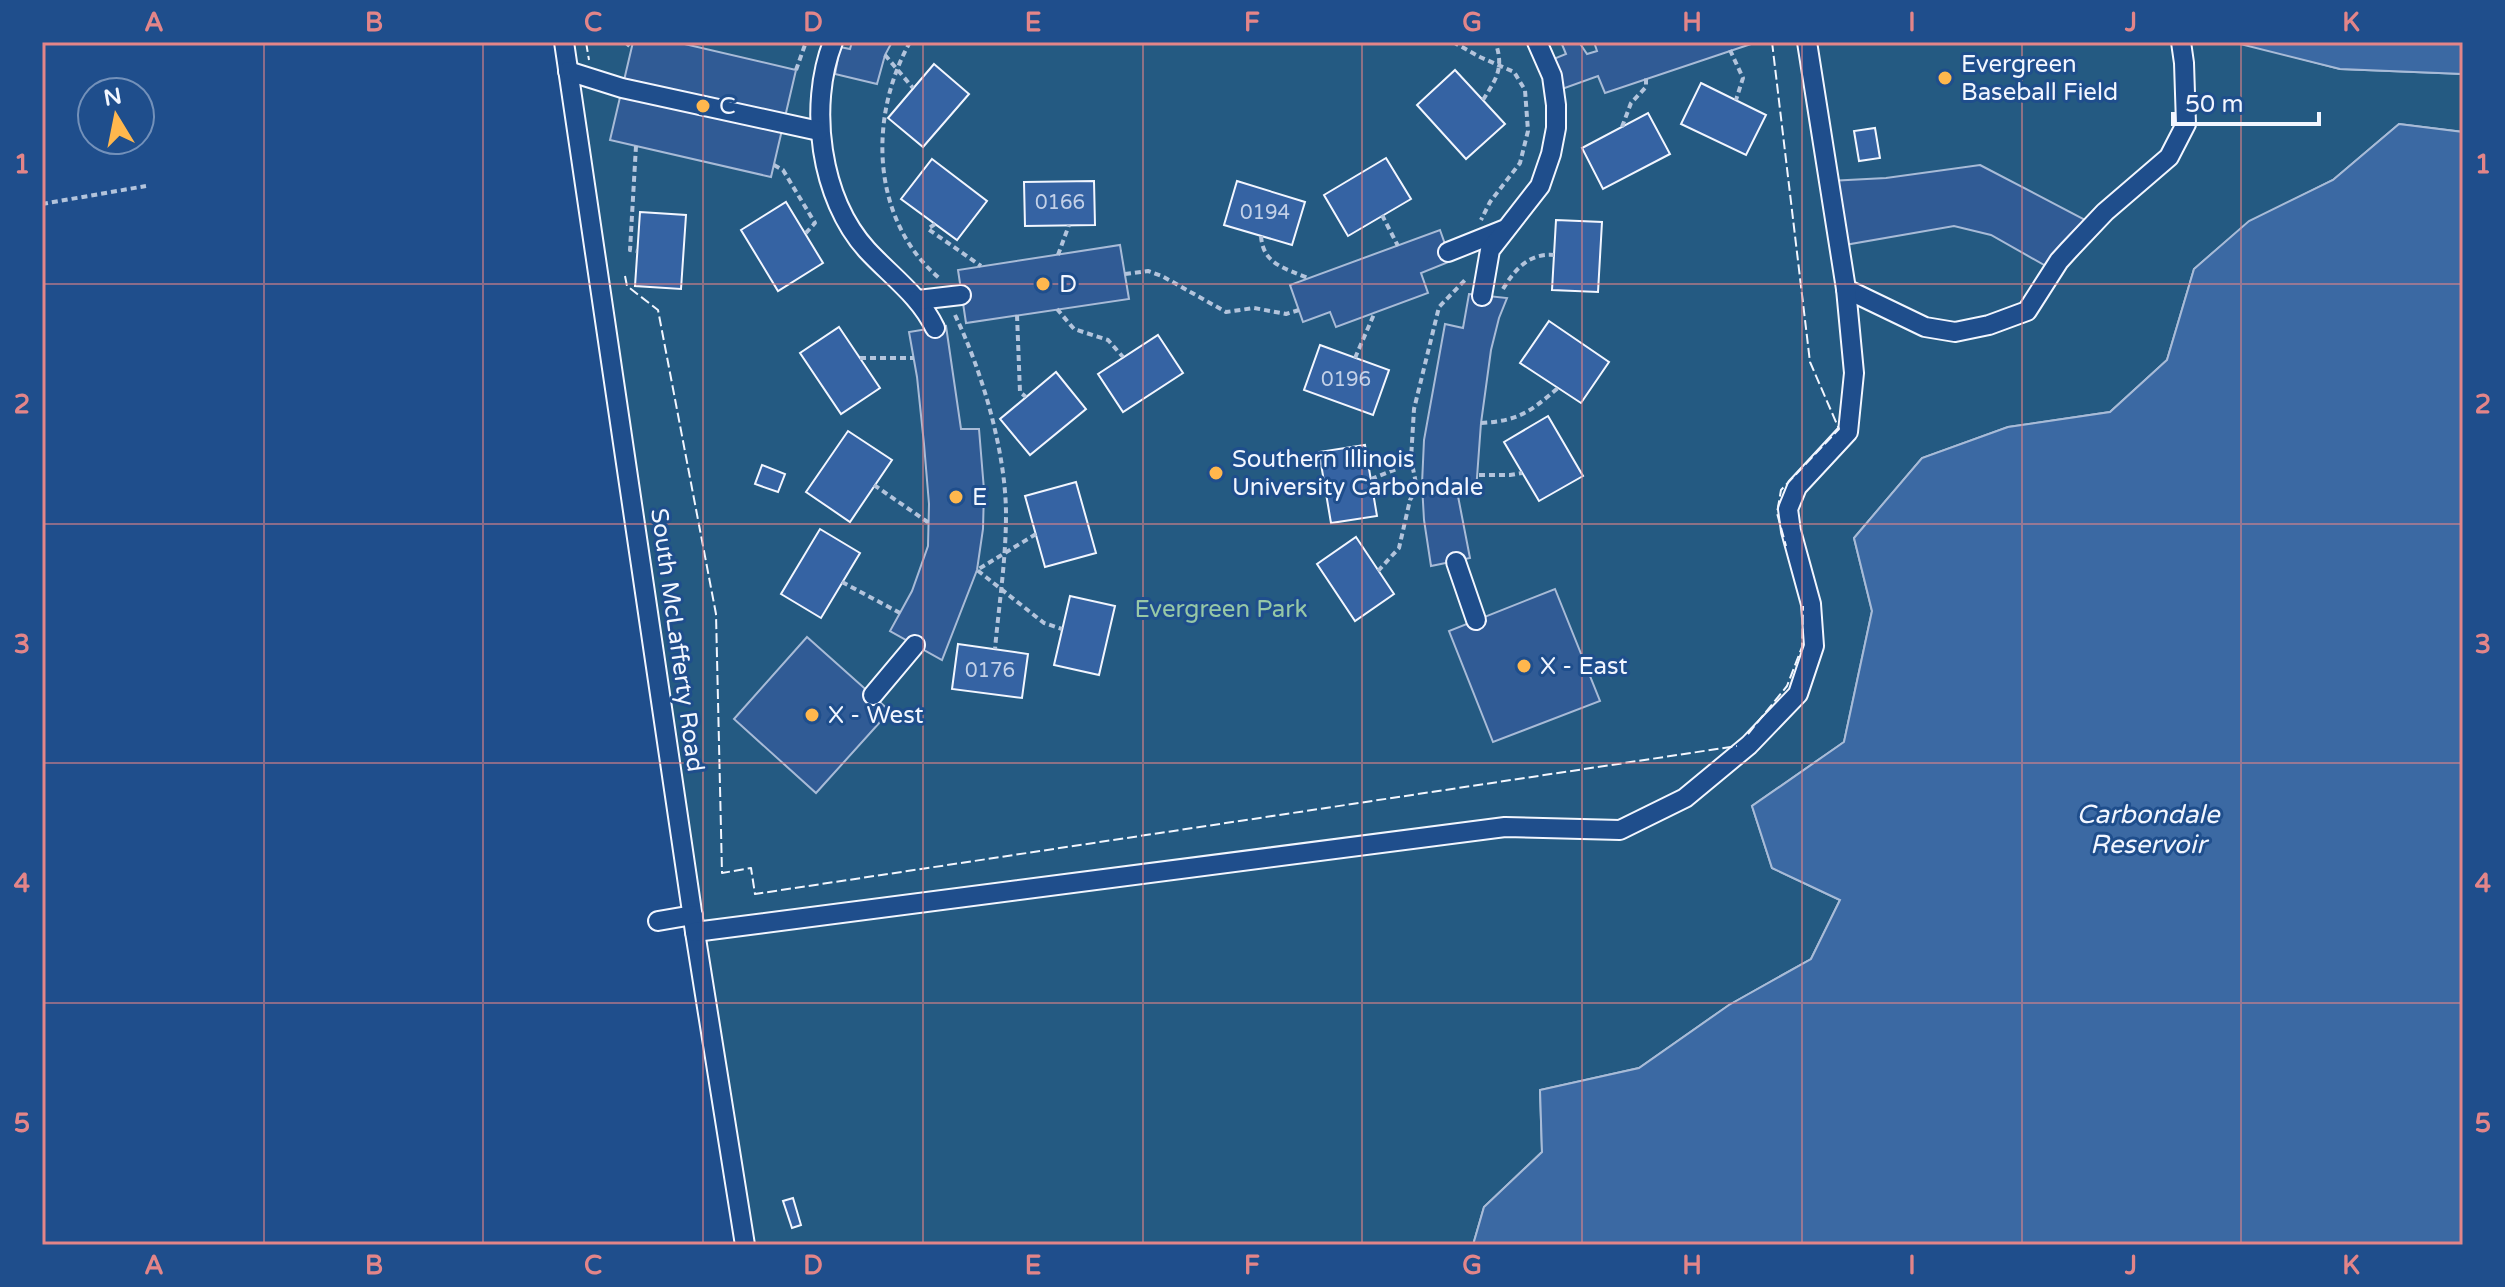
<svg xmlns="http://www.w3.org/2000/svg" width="2505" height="1287" viewBox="0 0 2505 1287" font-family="'Varela Round',sans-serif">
<rect width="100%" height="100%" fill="#1f4e8c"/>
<!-- green -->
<polygon fill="#245a82" stroke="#a8bbd7" stroke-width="2" points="564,42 2244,42 2242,43 2340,69 2463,74 2463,132 2399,124 2333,180 2249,222 2194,269 2167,360 2110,412 2008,427 1922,458 1854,538 1872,611 1844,742 1752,806 1772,868 1840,900 1811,959 1729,1005 1639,1068 1540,1090 1542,1152 1484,1207 1473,1245 745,1245"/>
<!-- parking -->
<g fill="#305b95" stroke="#a8bbd7" stroke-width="2">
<polygon points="633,42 676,42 796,70 771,177 610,140"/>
<polygon points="852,42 892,42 885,55 877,84 835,74 840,47 850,49"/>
<polygon points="1561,42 1579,42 1587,54 1597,51 1594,42 1757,42 1605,93 1598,76 1562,89 1551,60 1566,54"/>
<polygon points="1980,165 2091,223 2053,270 1991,235 1954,226 1839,246 1829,181 1886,178"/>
<polygon points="1440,230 1451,261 1421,273 1428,293 1336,327 1330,312 1303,322 1290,285"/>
<polygon points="1120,245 1129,299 966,323 958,270"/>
<polygon points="1469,294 1507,298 1499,318 1491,350 1481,423 1476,491 1457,491 1470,558 1431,566 1424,520 1422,484 1424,440 1445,324 1463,328"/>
<polygon points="946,326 961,429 979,429 984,490 983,529 977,570 942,660 890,631 912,591 928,546 929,504 924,444 917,377 909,332"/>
<polygon points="1555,589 1600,701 1493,742 1449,631"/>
<polygon points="807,637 890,711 816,793 734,719"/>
</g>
<!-- water -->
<g fill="#3b69a3" stroke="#a8bbd7" stroke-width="2">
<polygon points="2244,42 2463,42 2463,74 2340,69 2240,44"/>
<polygon points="2399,124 2463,132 2463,1245 1473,1245 1484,1207 1542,1152 1540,1090 1639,1068 1729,1005 1811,959 1840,900 1772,868 1752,806 1844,742 1872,611 1854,538 1922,458 2008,427 2110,412 2167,360 2194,269 2249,221 2333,180"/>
</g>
<!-- building -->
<g fill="#3563a3" stroke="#f2f6ff" stroke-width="2">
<polygon points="934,64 969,94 923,147 888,118"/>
<polygon points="1455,70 1505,124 1466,159 1417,105"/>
<polygon points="1701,83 1766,115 1746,155 1681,124"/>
<polygon points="1648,113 1670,154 1603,189 1582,148"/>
<polygon points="1875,128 1880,158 1859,161 1854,131"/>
<polygon points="1386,158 1411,199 1348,236 1324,195"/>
<polygon points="932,159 987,201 957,240 901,199"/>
<polygon points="1094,181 1095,225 1025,226 1024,182"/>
<polygon points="1237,181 1305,202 1292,245 1224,225"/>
<polygon points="786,202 823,263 778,291 741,230"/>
<polygon points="640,212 686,215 681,289 635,286"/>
<polygon points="1556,220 1602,222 1598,292 1552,290"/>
<polygon points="1549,321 1609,362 1581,403 1520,363"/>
<polygon points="839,327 880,388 841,414 800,353"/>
<polygon points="1158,335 1183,373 1123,412 1098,374"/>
<polygon points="1320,345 1389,370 1373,415 1304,390"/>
<polygon points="1056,372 1086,409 1030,455 1000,419"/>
<polygon points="1548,416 1583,476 1539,501 1504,442"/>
<polygon points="848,431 892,460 850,522 806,492"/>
<polygon points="1365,445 1377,516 1331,523 1319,452"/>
<polygon points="762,465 785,474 778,492 755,484"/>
<polygon points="1076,482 1096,553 1045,567 1025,496"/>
<polygon points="820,529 860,553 821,618 781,594"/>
<polygon points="1356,537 1394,594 1355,621 1317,564"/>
<polygon points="1070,596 1115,606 1099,675 1054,665"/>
<polygon points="958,644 1028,654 1022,698 952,689"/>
<polygon points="793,1198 801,1225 792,1228 783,1201"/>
</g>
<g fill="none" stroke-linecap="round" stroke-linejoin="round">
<defs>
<g id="street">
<polyline points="564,42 695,932 745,1245"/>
<path d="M833,42C808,106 820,198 867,250C891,276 920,296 935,328"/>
<polyline points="568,71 622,88 819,131"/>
<polyline points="1448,252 1503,230"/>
<polyline points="1846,289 1925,327 1955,332 1989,325 2027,311 2059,261 2069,250 2105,212 2169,157 2186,124 2184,63 2181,42"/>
<polyline points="1482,296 1490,250 1540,186 1551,154 1556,128 1556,105 1552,76 1537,42"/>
<polyline points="918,300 961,295"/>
<polyline points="1456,562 1476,620"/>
<polyline points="873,695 915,645"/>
<polyline points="658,921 693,915"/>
<polyline points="695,932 1505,827 1620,830 1685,798 1749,745 1798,694 1814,646 1811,604 1791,531 1788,509 1797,487 1848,432 1854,373 1846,289 1807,42"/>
</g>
</defs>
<!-- street casing -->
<use href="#street" stroke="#f2f6ff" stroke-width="22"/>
<!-- path -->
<g stroke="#b3c4dc" stroke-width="4" stroke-dasharray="6 4" stroke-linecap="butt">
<polyline points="625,42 632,48"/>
<path d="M910,42C868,117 871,220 939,278"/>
<polyline points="1453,42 1480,57 1514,72 1525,90 1528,131 1520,163 1490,202 1481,220"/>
<polyline points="1730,50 1743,78 1736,100"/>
<polyline points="885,55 913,88"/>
<polyline points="796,70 806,42"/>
<path d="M1483,100C1496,79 1504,69 1496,44"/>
<polyline points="1622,127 1631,103 1646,87 1646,78"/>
<polyline points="636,146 630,250 637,251"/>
<polyline points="774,165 783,170 815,223 805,234"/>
<polyline points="42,204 146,186"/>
<polyline points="1382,215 1398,246"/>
<polyline points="935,224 928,229 981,266"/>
<path d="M1261,236C1263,264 1284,268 1308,278"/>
<polyline points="1058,255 1069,225"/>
<polyline points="1125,274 1148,271 1162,276 1226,312 1254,308 1286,314 1299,310"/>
<path d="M1503,289C1515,269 1529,253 1554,255"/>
<polyline points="1057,309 1074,329 1108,340 1123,357"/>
<path d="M955,315C982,371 1006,452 1006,515C1006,559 999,605 995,649"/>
<polyline points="1017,315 1020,392 1026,397"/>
<polyline points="860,358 914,358"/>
<polyline points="1355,358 1375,312"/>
<path d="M1481,423C1518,421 1530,412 1558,388"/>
<polyline points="1479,475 1510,475 1522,473"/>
<polyline points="1371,479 1412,463"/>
<polyline points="874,485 929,523"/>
<polyline points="1036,534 977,570 1044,623 1062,629"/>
<polyline points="1378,571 1399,548 1410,500 1417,488 1411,459 1414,409 1439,307 1465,280"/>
<polyline points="842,582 900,613"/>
</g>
<!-- street -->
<use href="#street" stroke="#1f4e8c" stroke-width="18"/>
<!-- fence -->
<g stroke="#f2f6ff" stroke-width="2" stroke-dasharray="10 4" stroke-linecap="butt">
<polyline points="586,42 589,60"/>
<polyline points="1772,42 1810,362 1839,429 1781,490 1777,513 1786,546"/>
<polyline points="625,276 627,286 658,310 716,614 722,873 751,868 755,894 1737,746"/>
<polyline points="1748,734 1787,686 1802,647 1803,606"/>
</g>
</g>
<!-- grid -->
<path fill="none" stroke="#e38589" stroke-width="2" stroke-opacity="0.55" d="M264,42V1245M483,42V1245M703,42V1245M923,42V1245M1143,42V1245M1362,42V1245M1582,42V1245M1802,42V1245M2022,42V1245M2241,42V1245M42,284H2463M42,524H2463M42,763H2463M42,1003H2463"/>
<!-- markers -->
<g fill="#ffb74d" stroke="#1f4e8c" stroke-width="3">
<circle cx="1945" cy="78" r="8"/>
<circle cx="703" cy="106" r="8"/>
<circle cx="1043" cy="284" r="8"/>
<circle cx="1216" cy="473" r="8"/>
<circle cx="956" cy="497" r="8"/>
<circle cx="1524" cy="666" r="8"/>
<circle cx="812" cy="715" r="8"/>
</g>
<g text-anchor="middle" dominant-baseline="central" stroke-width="6" stroke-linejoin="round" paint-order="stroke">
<!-- number labels -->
<g font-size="20" fill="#c3d1e8">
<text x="1060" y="203">0166</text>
<text x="1265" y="213">0194</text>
<text x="1346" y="380">0196</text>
<text x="990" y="671">0176</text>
</g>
<!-- poi labels -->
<g font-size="24" fill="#f2f6ff" stroke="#1f4e8c" text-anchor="start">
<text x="1961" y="64">Evergreen<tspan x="1961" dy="28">Baseball Field</tspan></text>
<text x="719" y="106">C</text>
<text x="1059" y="284">D</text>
<text x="1232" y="459">Southern Illinois<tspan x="1232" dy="28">University Carbondale</tspan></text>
<text x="972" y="497">E</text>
<text x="1540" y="666">X - East</text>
<text x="828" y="715">X - West</text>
</g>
<!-- park labels -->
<g font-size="24" fill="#97c8a6" stroke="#1f4e8c">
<text x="1221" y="609">Evergreen Park</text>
</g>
<!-- street labels -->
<g font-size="24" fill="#f2f6ff" stroke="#1f4e8c">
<text transform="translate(677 640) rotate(82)">South McLafferty Road</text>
</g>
<!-- water labels -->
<g font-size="26" font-style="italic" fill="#f2f6ff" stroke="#1f4e8c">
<text x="2148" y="814">Carbondale<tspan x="2148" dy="30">Reservoir</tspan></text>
</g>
</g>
<!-- border -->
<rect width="2505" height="1287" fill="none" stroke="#1f4e8c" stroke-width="88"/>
<!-- north arrow -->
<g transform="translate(116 116) rotate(350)"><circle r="38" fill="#1f4e8c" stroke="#7391ba" stroke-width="2"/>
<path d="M0-6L14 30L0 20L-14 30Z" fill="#ffb74d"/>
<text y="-12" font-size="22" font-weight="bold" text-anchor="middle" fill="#f2f6ff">N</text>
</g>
<!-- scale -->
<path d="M2173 112v12h146v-12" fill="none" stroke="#f2f6ff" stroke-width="4"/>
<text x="2185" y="112" font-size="24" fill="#f2f6ff" stroke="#1f4e8c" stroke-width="6" paint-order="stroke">50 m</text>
<rect x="44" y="44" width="2417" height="1199" fill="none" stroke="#e38589" stroke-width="3"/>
<g font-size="26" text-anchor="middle" font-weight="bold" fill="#e38589">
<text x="154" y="31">A</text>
<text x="374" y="31">B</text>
<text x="593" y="31">C</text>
<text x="813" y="31">D</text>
<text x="1033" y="31">E</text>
<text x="1252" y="31">F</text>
<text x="1472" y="31">G</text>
<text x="1692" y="31">H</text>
<text x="1912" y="31">I</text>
<text x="2131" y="31">J</text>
<text x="2351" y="31">K</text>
<text x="22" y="173">1</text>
<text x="2483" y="173">1</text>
<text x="22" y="413">2</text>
<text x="2483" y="413">2</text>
<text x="22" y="653">3</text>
<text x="2483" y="653">3</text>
<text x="22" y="892">4</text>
<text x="2483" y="892">4</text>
<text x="22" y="1132">5</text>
<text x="2483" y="1132">5</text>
<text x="154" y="1274">A</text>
<text x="374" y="1274">B</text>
<text x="593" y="1274">C</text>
<text x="813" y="1274">D</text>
<text x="1033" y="1274">E</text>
<text x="1252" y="1274">F</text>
<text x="1472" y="1274">G</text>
<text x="1692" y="1274">H</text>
<text x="1912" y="1274">I</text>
<text x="2131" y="1274">J</text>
<text x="2351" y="1274">K</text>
</g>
</svg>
